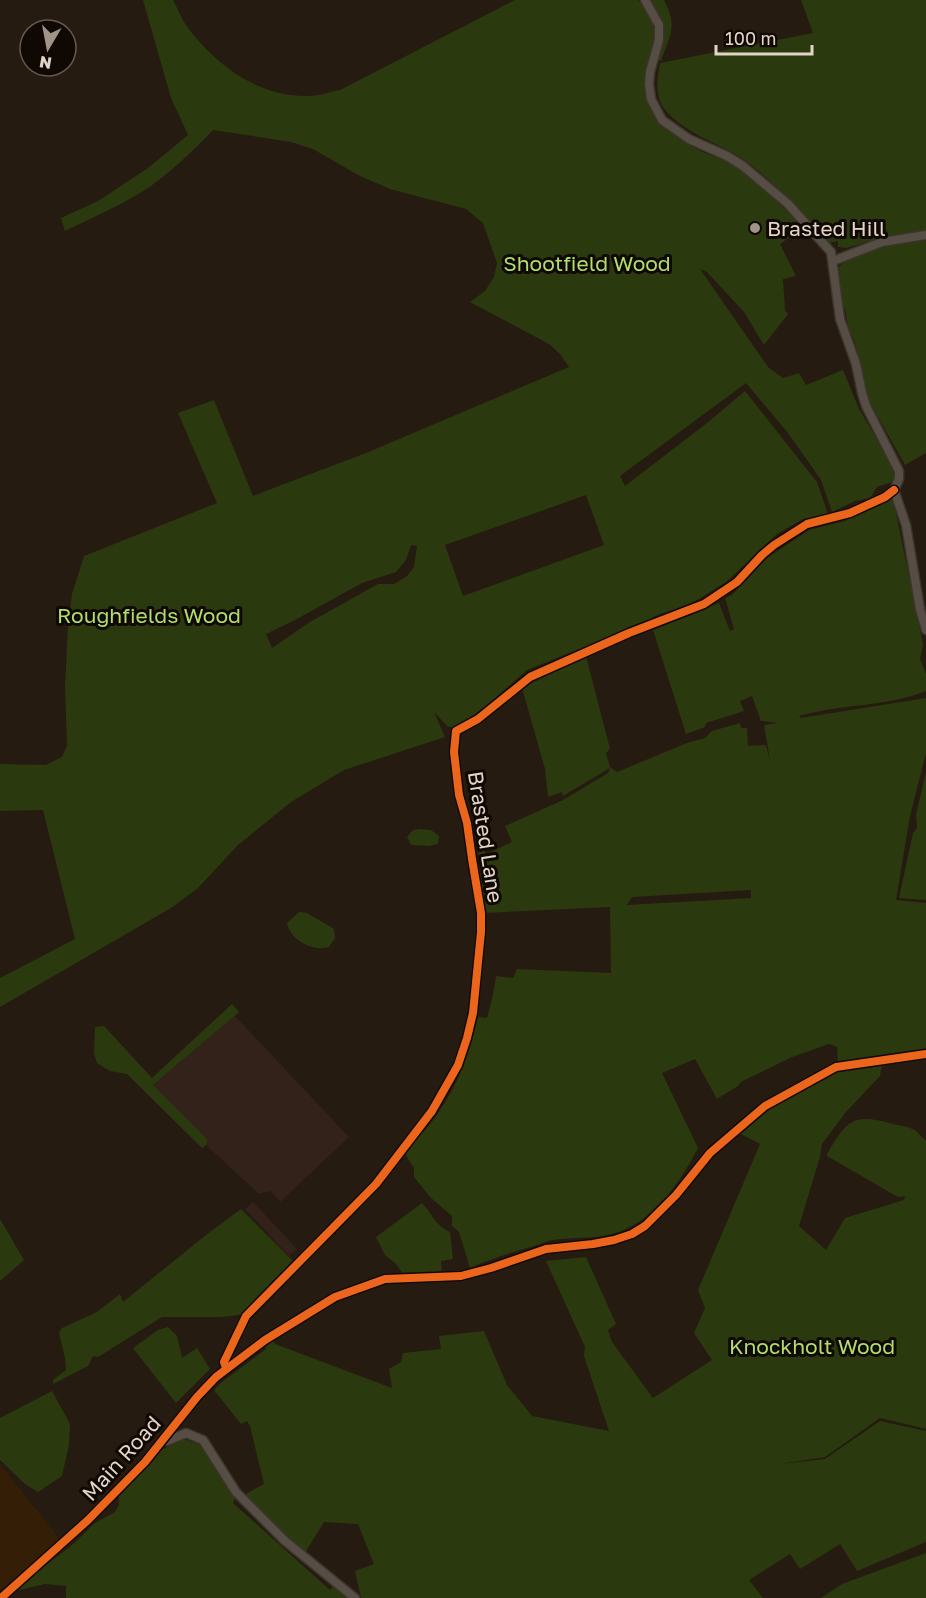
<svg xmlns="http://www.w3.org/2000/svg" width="926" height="1598" viewBox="0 0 926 1598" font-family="'Golos Text',sans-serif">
<rect width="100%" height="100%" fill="#261b10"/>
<!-- built -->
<polygon fill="#351e06" points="0,1464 61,1541 0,1590"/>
<!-- industrial -->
<g fill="#32221a">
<polygon points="234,1015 349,1137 280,1202 271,1191 259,1194 206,1145 206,1139 153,1085"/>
<polygon points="253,1202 297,1249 289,1256 245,1209"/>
</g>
<!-- green -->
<g fill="#2b390f" fill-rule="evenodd">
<path d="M143,0H173C178,9 182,20 188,28C217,66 259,97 308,96C319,96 330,92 340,90L515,0H638C680,41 625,77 657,119C665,130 692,147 705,153C713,157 723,158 731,163C756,178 778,203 799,223L794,228L797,232L780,244L796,276L783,279L785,310L788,314L764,345L744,312L707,272L700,269L768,367L783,378L799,373L806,385L843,370L859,409L892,465L895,481L877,487L870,498L855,501L832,512L821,480L788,433L746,383L620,476L625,486L707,423L745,391L817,482L828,514L803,519L777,534L726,582L689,605L660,614L624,631L527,670L483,709L453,728L447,726L434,712L445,737L344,770L291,802L238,845L198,888L171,908L0,1007V978L75,939L43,810L0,811V764L46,765L62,757L67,746L65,687L68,625L72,594L84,556L217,503L178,413L214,400L253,496L366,453L569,367L560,354L549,344L470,302L485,291L494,277L497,263L483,223L466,209L390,189L358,175L313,149L291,142L213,130C194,150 174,169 151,186C124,204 94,217 65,231L61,218L98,201L148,168L188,135L171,98ZM586,495L604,545L463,596L445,545ZM411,545L417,546L414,567L407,576L394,584H378L310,622L272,648L266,634L295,620L362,583L396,572L406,560Z"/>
<path d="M648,0H664C678,26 670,36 661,61L656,60L662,39Z"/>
<path d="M801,0H926V230L870,241L846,248L838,247V241L829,243C804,216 780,188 751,165C724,143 684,136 663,107C655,95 657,76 660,63L813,33Z"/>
<path d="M912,241H926V453L905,465L869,401L855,343L848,327L845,308L841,309L837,286L841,285L838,268C850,252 893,246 912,241Z"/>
<path d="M893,498L923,645L920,659L926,674V691C886,707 840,704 799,716L801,718L926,698V753L910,816L896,900L926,903V1049L886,1054L838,1063L837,1047L829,1044L792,1057L741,1082L738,1086L717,1099L695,1059L662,1073L698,1148C680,1183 652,1224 612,1234C593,1239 573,1237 553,1240C546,1241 538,1245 531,1247C510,1253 490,1259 470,1268L459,1232L452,1226V1216L430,1197L414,1177V1168L405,1154L406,1151C414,1141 423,1133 431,1123C457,1089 468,1058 478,1017L487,1018C491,1003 494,992 496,976L513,978L517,969L611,973L610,907L484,913L478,853L485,850V855L512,842L505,826L563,800L608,773L610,768L563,796L562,792L548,797L545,769L522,688L586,656L610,749L606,753L610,767L617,772L687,743L705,738L712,731L740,723L741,728H747L748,746L766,745L770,760L764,725L778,723L761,721L752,696L740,701L744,711L706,723L705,727L686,734L653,630L719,603L730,631L734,629L725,598L732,595L767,558L809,530L845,521ZM751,890V898L627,905L632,897Z"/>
<polygon points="926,772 926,900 899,898 913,833 917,828 916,815"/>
<polygon points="420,829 431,830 439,836 438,844 429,846 411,845 407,837 413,830"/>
<path d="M299,912L307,913L334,929L335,938L329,947C313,952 290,940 287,923Z"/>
<polygon points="232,1004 239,1012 153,1085 207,1139 206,1145 202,1148 127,1074 110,1071 97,1063 94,1053 95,1027 104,1026 152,1078"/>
<path d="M882,1065L880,1076L846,1112L822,1144L820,1157L799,1226L826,1250L845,1218L904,1200L905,1196L898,1197L827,1156V1154C845,1124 851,1112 889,1123C896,1125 909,1126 916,1131C920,1134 921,1137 926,1140V1429L880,1418L825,1457L780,1464L825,1459L880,1421L926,1431V1542L857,1571L840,1544L800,1569L790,1554L749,1580L763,1598H361L355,1571L374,1564L358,1524L324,1522L305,1553L244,1495L264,1484L250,1426L247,1421L241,1424L214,1390L222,1382L266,1349L264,1344L273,1340L275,1344L392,1388L389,1369L401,1362L403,1353L441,1349L439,1336L484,1331L507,1385L532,1416L609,1431L584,1356L585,1347L546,1261L586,1257L616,1324L608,1330L612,1342L653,1398L712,1360L694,1333L705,1308L698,1290L760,1144L739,1133L770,1106L840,1071Z"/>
<path d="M422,1203C433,1215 435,1225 450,1232L453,1259L441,1261L442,1272L403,1274L396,1264L385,1255L376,1237Z"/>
<polygon points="241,1209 293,1261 292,1265 245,1314 222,1317 162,1317 98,1357 93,1356 88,1366 53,1384 53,1380 66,1370 65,1358 59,1333 62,1328 97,1312 120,1294 123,1302 206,1235"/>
<polygon points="0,1219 24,1260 0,1281"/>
<polygon points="168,1327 177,1336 182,1358 197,1348 210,1369 176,1403 133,1348 158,1330"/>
<polygon points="52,1391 70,1424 69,1445 62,1476 38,1492 25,1484 0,1460 0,1418"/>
<polygon points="184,1439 199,1444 235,1498 233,1503 330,1590 334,1585 349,1598 66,1598 66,1586 45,1584 11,1592 71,1546 95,1523 115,1512 119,1505 119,1494 161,1450"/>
<polygon points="926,1553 926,1598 821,1598 842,1584"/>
</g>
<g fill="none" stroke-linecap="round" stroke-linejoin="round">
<defs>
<g id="minor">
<polyline points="645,0 659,25 659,40 650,72 649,84 651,99 662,120 689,139 727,156 743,166 788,204 831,252 840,319 856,364 862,393 866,406 899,471 899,479 894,490 906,525 920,609 926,630"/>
<polyline points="833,261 882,242 926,235"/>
<polyline points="226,1368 224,1362 246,1316 376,1184 432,1111 458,1065 467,1038 473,1013 481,932 481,913 472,859 467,823 459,795 454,752 456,731 478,719 530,677 629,633 704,604 737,582 762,555 774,545 807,524 850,513 885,497 894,490"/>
<polyline points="163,1440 167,1441 186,1433 203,1440 236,1492 285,1541 355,1598"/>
<polyline points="1,1598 88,1520 145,1462 197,1397 216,1377 265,1340 335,1297 385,1279 461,1276 491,1268 546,1249 593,1244 614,1240 632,1234 645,1226 676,1195 710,1153 765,1106 836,1067 926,1054"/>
</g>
</defs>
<!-- minor casing -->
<use href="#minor" stroke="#3d342d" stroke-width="11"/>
<!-- minor -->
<use href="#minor" stroke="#564d45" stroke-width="8"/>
<defs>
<g id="cycleway">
<polyline points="226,1368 224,1362 246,1316 376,1184 432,1111 458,1065 467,1038 473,1013 481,932 481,913 472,859 467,823 459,795 454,752 456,731 478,719 530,677 629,633 704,604 737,582 762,555 774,545 807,524 850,513 885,497 894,490"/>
<polyline points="1,1598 88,1520 145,1462 197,1397 216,1377 265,1340 335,1297 385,1279 461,1276 491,1268 546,1249 593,1244 614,1240 632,1234 645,1226 676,1195 710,1153 765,1106 836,1067 926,1054"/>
</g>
</defs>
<!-- cycleway casing -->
<use href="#cycleway" stroke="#100803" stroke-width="11"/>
<!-- cycleway -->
<use href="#cycleway" stroke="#eb651d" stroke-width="8"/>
</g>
<!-- markers -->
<circle fill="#a09388" stroke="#100803" stroke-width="2" cx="755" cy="228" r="6"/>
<g text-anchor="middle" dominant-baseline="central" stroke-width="6" stroke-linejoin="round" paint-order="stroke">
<!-- poi labels -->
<g font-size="21" fill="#e2d4c8" stroke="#100803" text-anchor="start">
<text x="767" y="228">Brasted Hill</text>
</g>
<!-- park labels -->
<g font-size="21" fill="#afde6a" stroke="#100803">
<text x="587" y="263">Shootfield Wood</text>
<text x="149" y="615">Roughfields Wood</text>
<text x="812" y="1346">Knockholt Wood</text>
</g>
<!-- street labels -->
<g font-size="21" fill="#e2d4c8" stroke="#100803">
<text transform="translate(486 837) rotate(81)">Brasted Lane</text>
<text transform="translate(121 1458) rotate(-48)">Main Road</text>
</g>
</g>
<!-- north arrow -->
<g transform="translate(48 48) rotate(190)"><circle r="28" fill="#100803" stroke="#645a52" stroke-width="1.5"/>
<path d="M0-4.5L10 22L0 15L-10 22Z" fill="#a09388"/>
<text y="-9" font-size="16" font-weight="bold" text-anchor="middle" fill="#e2d4c8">N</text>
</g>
<!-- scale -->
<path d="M716 45v9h96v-9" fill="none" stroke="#e2d4c8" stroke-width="3"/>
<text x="725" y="45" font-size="18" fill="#e2d4c8" stroke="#100803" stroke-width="4.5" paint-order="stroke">100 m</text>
</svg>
